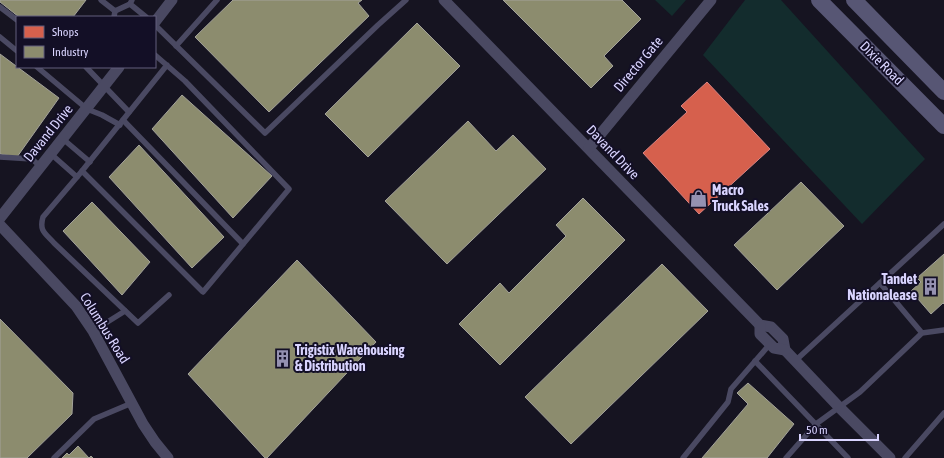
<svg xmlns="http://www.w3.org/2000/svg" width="944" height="458" viewBox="0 0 944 458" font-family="'Asap Condensed',sans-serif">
<rect width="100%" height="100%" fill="#161421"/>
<!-- green -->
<g fill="#132c2d">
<polygon points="655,0 686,0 672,16"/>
<polygon points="745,0 781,0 925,159 862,224 703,55"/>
</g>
<!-- shops -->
<polygon fill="#d6604d" stroke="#d78382" points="707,82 770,149 699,214 643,153 687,112 681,106"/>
<!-- industry -->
<g fill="#8c8c6e" stroke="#a3a29a">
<polygon points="0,0 86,0 73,17 19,17 0,2"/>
<polygon points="233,0 362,0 358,3 369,16 269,112 195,37"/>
<polygon points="503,0 622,0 641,19 604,56 613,66 591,88"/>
<polygon points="417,23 460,66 368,157 325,114"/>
<polygon points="0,54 59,98 17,157 0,154"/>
<polygon points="182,95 272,176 233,218 152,129"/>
<polygon points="468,121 496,151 513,135 546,169 447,264 385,201"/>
<polygon points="139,145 224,237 192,268 109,177"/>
<polygon points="801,182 844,226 777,290 734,245"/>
<polygon points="583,198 625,240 500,365 459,324 500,283 509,293 566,236 556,225"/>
<polygon points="92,202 150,262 122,295 63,231"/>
<polygon points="944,254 944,304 943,303 931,314 911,291 921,282 917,278"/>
<polygon points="297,260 376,342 267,458 265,458 188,374"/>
<polygon points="662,264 708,311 571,444 525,397"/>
<polygon points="0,319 73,393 72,414 27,458 0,458"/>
<polygon points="748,383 794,424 767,458 702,458 748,404 737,393"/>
<polygon points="78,446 89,458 91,456 93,458 62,458 67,453 69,455"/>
</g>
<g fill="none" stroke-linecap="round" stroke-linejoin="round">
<!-- service -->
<g stroke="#4a4962" stroke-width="5.5">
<polyline points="101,0 115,11 130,4"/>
<polyline points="132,0 130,4 146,17"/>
<polyline points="0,7 17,20"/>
<polyline points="114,17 115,11"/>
<polyline points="155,25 265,133 378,25 406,0"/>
<polyline points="0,37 17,51"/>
<polyline points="176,46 217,0"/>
<polyline points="155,55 185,81 289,189 203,292 82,171 167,65"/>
<polyline points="37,67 87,109 102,115 120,125"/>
<polyline points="86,67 129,112"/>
<polyline points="123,120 243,244"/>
<polyline points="63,139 90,162"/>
<polyline points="51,154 77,177 82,171"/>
<polyline points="0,157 32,159 41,167"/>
<path d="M77,177L43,217C39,231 45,233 54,243L138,323L169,295"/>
<polyline points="880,283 922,333"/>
<polyline points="93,331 125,311"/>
<polyline points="755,361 848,458"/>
<polyline points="795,361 944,224"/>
<polyline points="54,458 94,419 132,403"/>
<polyline points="683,458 728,402 731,389 770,344"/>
<polyline points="786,458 816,424 860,392 922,333 944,330"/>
<polyline points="905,458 944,413"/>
</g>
<!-- minor -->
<g stroke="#4a4962" stroke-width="11">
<polyline points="444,0 760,325 771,327 783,339 785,350 839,407 890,458"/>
<polyline points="155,22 172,0"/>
<polyline points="589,148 711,0"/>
<polyline points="0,218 119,67"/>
<polyline points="0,225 76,306 93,331 143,424 155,442 168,458"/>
<polyline points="760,325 760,334 774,348 785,350"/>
</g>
<!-- secondary -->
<g stroke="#575674" stroke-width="16">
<polyline points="819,0 944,126"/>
<polyline points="854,0 944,92"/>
</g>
</g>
<!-- icons -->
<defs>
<symbol id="shop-bare" viewBox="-9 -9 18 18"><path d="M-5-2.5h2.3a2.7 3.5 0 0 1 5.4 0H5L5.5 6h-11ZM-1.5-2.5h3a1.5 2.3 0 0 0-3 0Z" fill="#9591b1" stroke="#130f26" stroke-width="2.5" paint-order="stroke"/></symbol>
<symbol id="building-bare" viewBox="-9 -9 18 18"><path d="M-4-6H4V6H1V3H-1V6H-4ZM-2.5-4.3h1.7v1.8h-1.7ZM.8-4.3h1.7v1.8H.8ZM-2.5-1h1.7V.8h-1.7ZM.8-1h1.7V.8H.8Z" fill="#9591b1" stroke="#130f26" stroke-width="2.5" paint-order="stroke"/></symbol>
</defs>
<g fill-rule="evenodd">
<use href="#shop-bare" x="686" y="186" width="25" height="25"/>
<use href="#building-bare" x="918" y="274" width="25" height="25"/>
<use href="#building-bare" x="270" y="346" width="25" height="25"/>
</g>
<g text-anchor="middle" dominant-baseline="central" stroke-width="4" stroke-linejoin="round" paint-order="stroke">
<!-- street labels -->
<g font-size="14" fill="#d9d4ff" stroke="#130f26">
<text transform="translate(882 63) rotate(45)">Dixie Road</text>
<text transform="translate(638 64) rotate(-50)">Director Gate</text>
<text transform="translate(48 133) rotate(-51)">Davand Drive</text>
<text transform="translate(613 152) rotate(46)">Davand Drive</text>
<text transform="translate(105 328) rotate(58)">Columbus Road</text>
</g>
<!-- poi labels -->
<g font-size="14" font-weight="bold" fill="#d9d4ff" stroke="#130f26" text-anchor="start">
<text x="712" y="190">Macro<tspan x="712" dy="16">Truck Sales</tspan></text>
<text x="917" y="279" text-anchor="end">Tandet<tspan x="917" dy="16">Nationalease</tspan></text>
<text x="295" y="350">Trigistix Warehousing<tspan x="295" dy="16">&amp; Distribution</tspan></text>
</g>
</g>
<!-- legend -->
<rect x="16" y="16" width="140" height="52" fill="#130f26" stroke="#625e7d"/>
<rect x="24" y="26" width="20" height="12" fill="#d6604d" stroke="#625e7d"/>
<text x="52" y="36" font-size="12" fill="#d9d4ff">Shops</text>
<rect x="24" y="46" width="20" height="12" fill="#8c8c6e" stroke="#625e7d"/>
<text x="52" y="56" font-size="12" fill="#d9d4ff">Industry</text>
<!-- scale -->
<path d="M800 434v6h78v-6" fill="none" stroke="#d9d4ff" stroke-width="2"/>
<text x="806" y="434" font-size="12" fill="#d9d4ff" stroke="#130f26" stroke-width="3" paint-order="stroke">50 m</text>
</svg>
